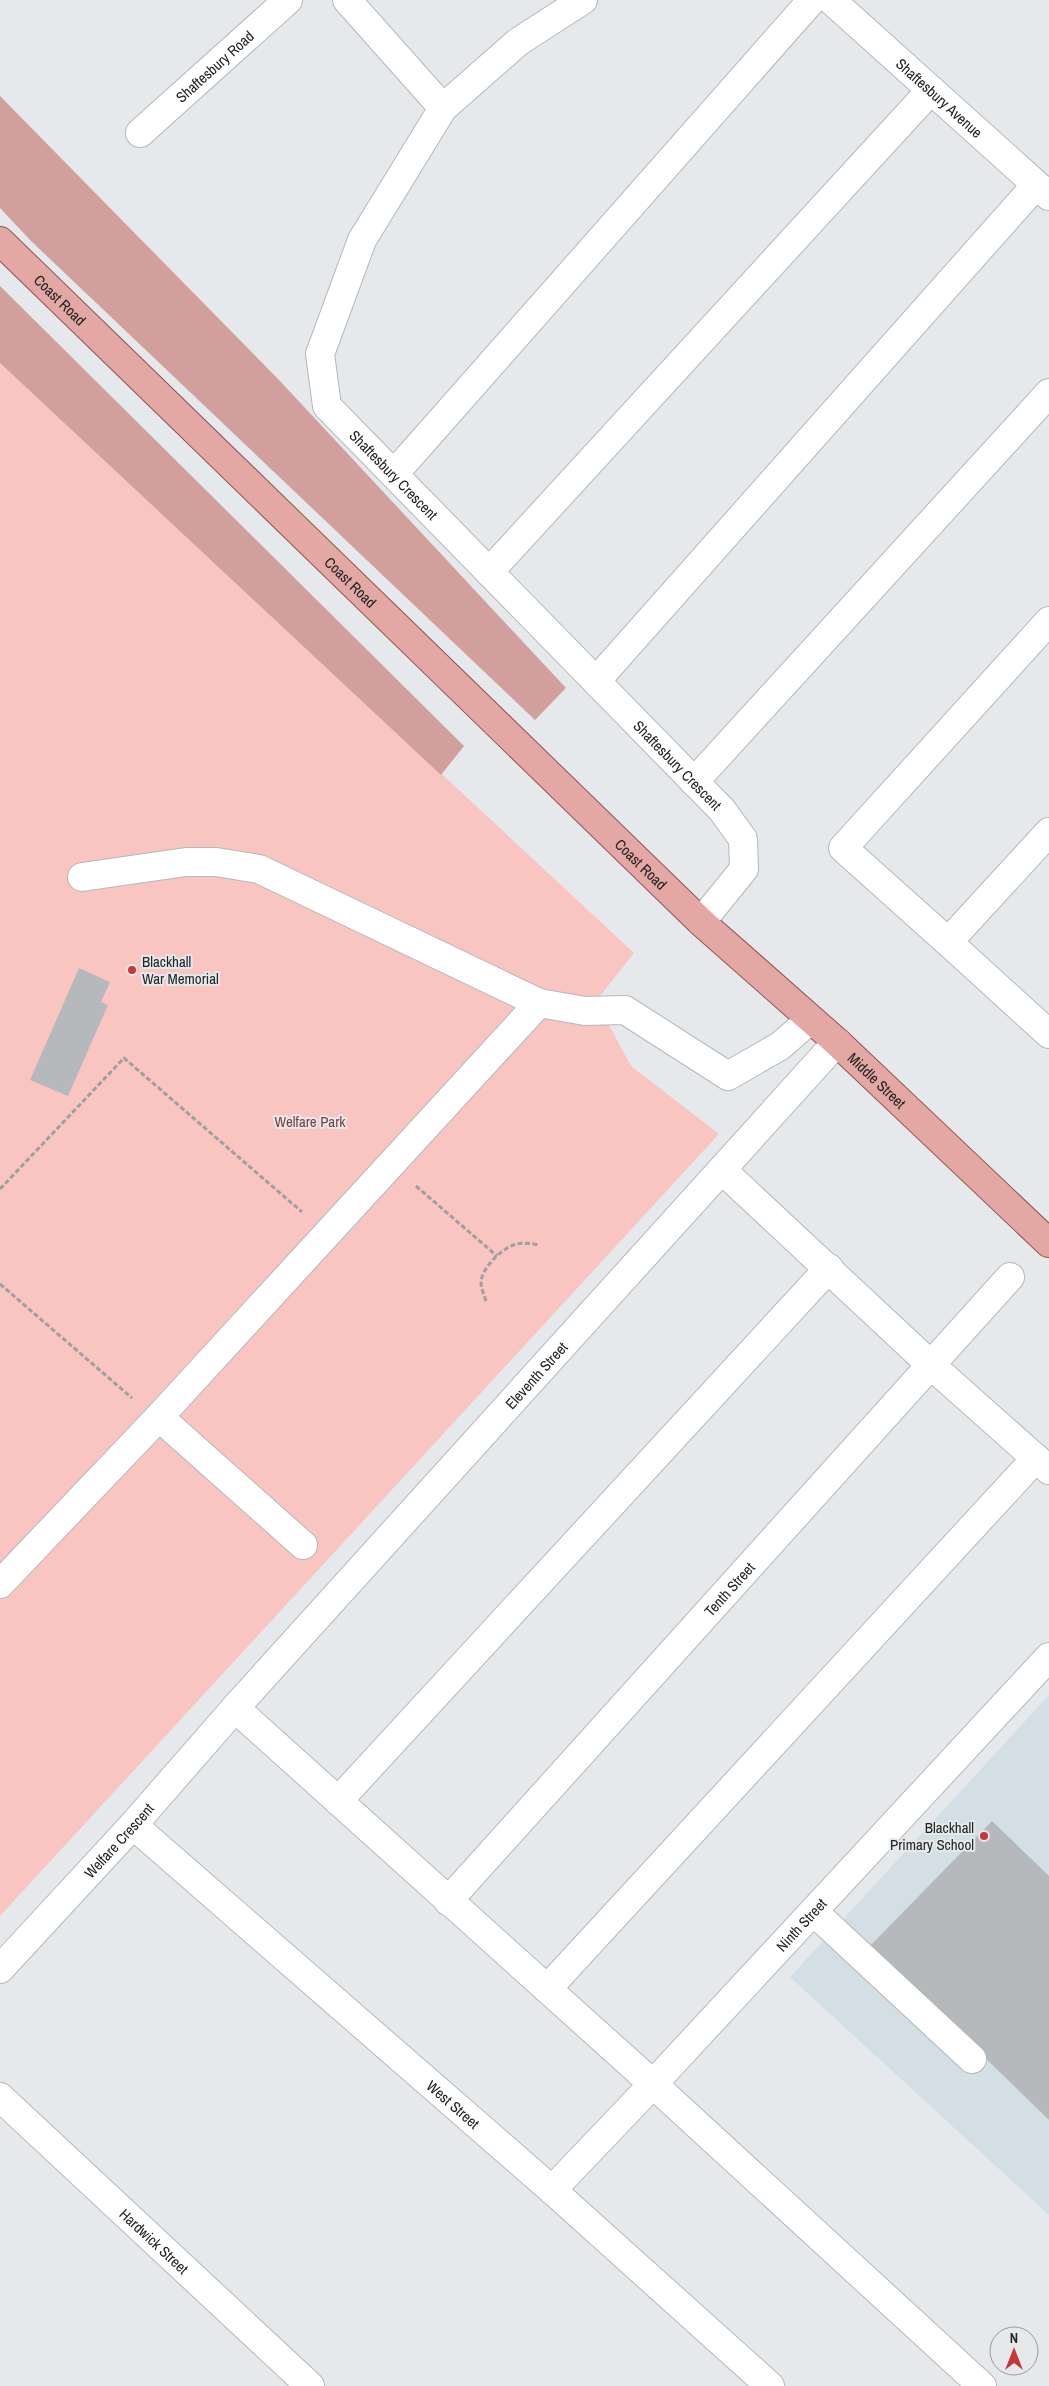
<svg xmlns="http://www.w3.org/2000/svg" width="1049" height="2386" viewBox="0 0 1049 2386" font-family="'Archivo Narrow',sans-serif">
<rect width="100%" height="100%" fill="#e6e9eb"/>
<!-- built -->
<polygon fill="#d3dfe4" points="1049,1695 1049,2215 790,1977"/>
<!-- green -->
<polygon fill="#f9c5c1" points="0,363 634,953 596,1001 631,1066 719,1134 0,1916"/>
<!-- forest -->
<g fill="#d2a09c">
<polygon points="0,96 279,380 566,688 535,720 31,241 0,208"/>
<polygon points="0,286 464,746 441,775 0,363"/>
</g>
<!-- building -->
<g fill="#b6b9bb">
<polygon points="79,968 110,982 101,1002 108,1005 68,1096 30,1080"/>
<polygon points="992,1821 1049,1876 1049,2120 870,1946"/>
</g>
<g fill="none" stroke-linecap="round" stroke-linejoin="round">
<defs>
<g id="minor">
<polyline points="347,0 443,108"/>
<path id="s1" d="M583,0L518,42L443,108L362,240L320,354L327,406L722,810L743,839L744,869L701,922"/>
<path id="s2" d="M831,0L1049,196"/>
<path id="s3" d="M140,133L288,0"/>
<polyline points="394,474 812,0"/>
<polyline points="489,572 931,90"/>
<polyline points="1049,621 843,848 948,942 1049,832"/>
<polyline points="596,681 1036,185"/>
<polyline points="694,782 1049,393"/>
<polyline points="82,877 186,862 216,862 259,869 539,1003 585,1011 625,1010 728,1076 780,1046 810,1020"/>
<polyline points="948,942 1049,1034"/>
<polyline points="722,1170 932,1366 1049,1470"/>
<polyline points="159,1417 303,1545"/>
<polyline points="0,1584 159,1417 539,1003"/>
<polyline points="235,1708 653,2084 982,2386"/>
<polyline points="338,1801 829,1268"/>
<path id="s4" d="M133,1825L552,2190L770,2386"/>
<path id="s5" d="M448,1901L1010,1277"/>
<polyline points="814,1912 972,2059"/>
<path id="s6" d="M0,1969L133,1825L235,1708L837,1042"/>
<polyline points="547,1989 1036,1458"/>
<path id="s7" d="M0,2097L310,2386"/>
<path id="s8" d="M552,2190L653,2084L1049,1657"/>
</g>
<g id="major">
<path id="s9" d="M0,241L701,922L837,1042L1049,1243"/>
</g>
</defs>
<!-- minor casing -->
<use href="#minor" stroke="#b4b8b9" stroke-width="30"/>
<!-- major casing -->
<use href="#major" stroke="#935351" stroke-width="30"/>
<!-- path -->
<g stroke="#9da0a1" stroke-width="3" stroke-dasharray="5 2.5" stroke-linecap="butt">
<polyline points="416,1186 497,1256"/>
<polyline points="0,1189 124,1058 302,1212"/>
<polyline points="0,1284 132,1398"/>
<path d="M486,1301C484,1295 481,1288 481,1282C482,1268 500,1251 511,1246C519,1242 531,1243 539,1245"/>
</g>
<!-- minor -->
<use href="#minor" stroke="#fff" stroke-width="28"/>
<!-- major -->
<use href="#major" stroke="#e3a7a4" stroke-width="28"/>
</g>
<!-- markers -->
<g fill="#c6363a" stroke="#e6e9eb" stroke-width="2">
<circle cx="132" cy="970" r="5"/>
<circle cx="984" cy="1836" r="5"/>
</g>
<g text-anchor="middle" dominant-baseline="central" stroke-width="4" stroke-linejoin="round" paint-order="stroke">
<!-- street labels -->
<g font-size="15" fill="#232425" stroke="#e6e9eb">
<text stroke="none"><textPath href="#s3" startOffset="100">Shaftesbury Road</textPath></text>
<text stroke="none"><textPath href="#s2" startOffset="146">Shaftesbury Avenue</textPath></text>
<text stroke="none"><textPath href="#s9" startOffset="84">Coast Road</textPath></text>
<text stroke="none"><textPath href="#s1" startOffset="602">Shaftesbury Crescent</textPath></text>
<text stroke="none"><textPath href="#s9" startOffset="489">Coast Road</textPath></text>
<text stroke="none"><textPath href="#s1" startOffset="1008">Shaftesbury Crescent</textPath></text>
<text stroke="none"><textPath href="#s9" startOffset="894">Coast Road</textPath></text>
<text stroke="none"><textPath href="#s9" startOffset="1214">Middle Street</textPath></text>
<text stroke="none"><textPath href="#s6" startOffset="800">Eleventh Street</textPath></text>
<text stroke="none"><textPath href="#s5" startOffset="420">Tenth Street</textPath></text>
<text stroke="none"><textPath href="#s6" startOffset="175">Welfare Crescent</textPath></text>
<text stroke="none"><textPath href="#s8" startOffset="364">Ninth Street</textPath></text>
<text stroke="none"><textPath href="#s4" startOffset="425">West Street</textPath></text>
<text stroke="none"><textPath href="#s7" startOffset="211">Hardwick Street</textPath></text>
</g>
<!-- poi labels -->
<g font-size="15" fill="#232425" stroke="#e6e9eb" text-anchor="start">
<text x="142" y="961">Blackhall<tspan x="142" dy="17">War Memorial</tspan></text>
<text x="974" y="1827" text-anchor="end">Blackhall<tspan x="974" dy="17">Primary School</tspan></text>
</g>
<!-- park labels -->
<g font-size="15" fill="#7d3d3a" stroke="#e6e9eb">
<text x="310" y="1121">Welfare Park</text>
</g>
</g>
<!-- north arrow -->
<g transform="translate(1014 2351)"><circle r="24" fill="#e6e9eb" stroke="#989a9c"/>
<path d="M0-4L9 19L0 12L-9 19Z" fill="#c6363a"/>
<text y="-8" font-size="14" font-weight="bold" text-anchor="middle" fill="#232425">N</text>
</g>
</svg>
